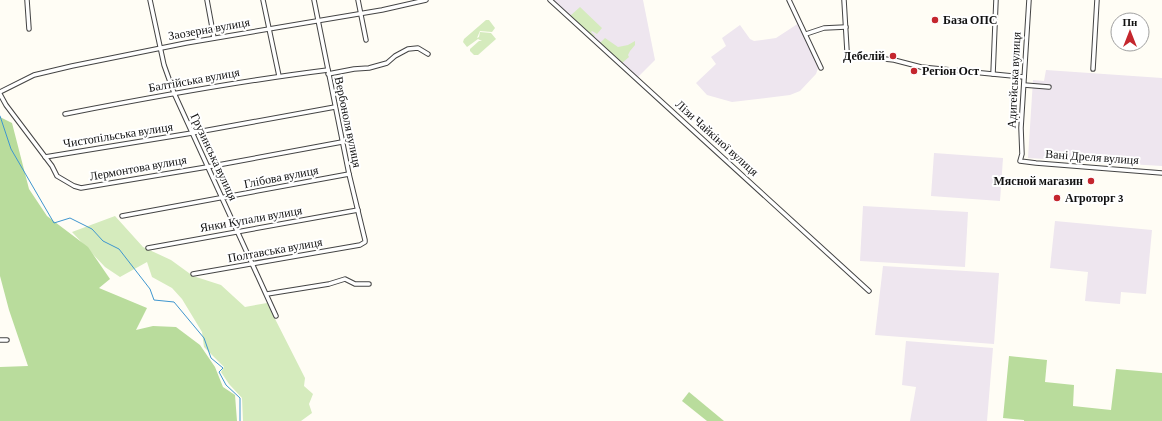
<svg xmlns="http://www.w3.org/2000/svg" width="1162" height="421" viewBox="0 0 1162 421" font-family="'Crimson Pro',serif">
<rect width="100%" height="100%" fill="#fffdf5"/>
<!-- industrial -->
<g fill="#eee6ef">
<polygon points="553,0 643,0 655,60 637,78"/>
<polygon points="799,23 818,68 816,74 800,91 790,95 732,102 707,95 696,83 716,64 711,57 726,46 722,38 740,25 750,39 754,41 776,38"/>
<polygon points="1046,70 1162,78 1162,166 1028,158 1033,80 1044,81"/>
<polygon points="934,153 1003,158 1000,201 931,196"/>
<polygon points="863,206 968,212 965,267 860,261"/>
<polygon points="1055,221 1152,230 1146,294 1121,292 1120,304 1085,301 1088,272 1050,268"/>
<polygon points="883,266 999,273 994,344 875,335"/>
<polygon points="906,341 993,348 987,421 910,421 916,387 902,385"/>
</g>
<!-- green -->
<g fill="#d5ebbd">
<polygon points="580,7 602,28 597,34 592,31 591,32 595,36 593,38 570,16"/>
<polygon points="486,20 489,20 495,28 492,32 480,31 477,38 479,37 480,32 491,33 496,39 478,55 474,55 470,51 470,49 479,41 482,41 478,39 467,47 463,42 464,39"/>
<polygon points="605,38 618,47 628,45 635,41 635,45 630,51 628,55 629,57 622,63 600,43"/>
<polygon points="115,216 143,247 171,260 193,276 221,285 245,307 267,303 305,378 304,386 313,394 309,404 312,413 301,421 243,421 242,398 229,384 221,372 224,367 204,347 202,332 182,299 172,288 152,277 147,262 120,277 105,267 72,232"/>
</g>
<!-- forest -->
<g fill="#b9dc9c">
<polygon points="0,117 12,123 29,189 47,216 88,247 110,279 99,288 147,308 136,330 153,326 176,327 200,345 215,367 223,387 235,395 237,421 0,421 0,367 28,366 9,310 0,276"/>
<polygon points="1009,356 1047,360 1045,382 1074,385 1073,406 1111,410 1116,369 1162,373 1162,421 1024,421 1024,420 1003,418"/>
<polygon points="689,392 724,421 707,421 682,401"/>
</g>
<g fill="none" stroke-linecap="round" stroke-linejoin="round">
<!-- stream -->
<polyline stroke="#3f96cf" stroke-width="1" points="0,116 11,149 54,223 70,218 92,229 103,241 119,249 150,289 154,300 174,302 204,338 211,358 223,368 219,372 226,385 240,398 240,421"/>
<defs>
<g id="minor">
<polyline points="27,0 29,29"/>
<polyline points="150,0 164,65 174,93 276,316"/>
<polyline points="207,0 214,38"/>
<polyline points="263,0 279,76"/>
<polyline points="358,0 366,40"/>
<polyline points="550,0 869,291"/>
<polyline points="789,0 821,68"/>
<polyline points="844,0 847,51"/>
<polyline points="1029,0 1021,128 1022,154 1020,161 1036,163 1162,173"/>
<polyline points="806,34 824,28 846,27"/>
<polyline points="866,57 894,60 921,67 1024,77"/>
<polyline points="1093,69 1097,0"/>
<polyline points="328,74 354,69 369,68 387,63 395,56 408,49 418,48 428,54"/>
<polyline points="993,74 996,0"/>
<polyline points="1024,85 1049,87"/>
<polyline points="0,92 34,75 72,66 186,43 382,10 426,0"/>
<polyline points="0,94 6,105 52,166 57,176 74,186 81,188 207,167 342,142"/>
<path d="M65,114C152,97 239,81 328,70"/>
<polyline points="45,157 192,133 335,107"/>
<polyline points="122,216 349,174"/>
<polyline points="148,248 358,210"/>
<polyline points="193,274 360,245 365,242 365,240 349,174 314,0"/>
<polyline points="267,294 329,284 345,279 355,284 369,284"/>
<polyline points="0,340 7,340"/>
</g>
</defs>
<!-- minor casing -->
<use href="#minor" stroke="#444" stroke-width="5.5"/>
<!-- minor -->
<use href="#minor" stroke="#fff" stroke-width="3.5"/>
</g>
<!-- markers -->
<g fill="#c4262e" stroke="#fff" stroke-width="1.5">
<circle cx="935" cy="20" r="4"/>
<circle cx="893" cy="56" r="4"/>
<circle cx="914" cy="71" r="4"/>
<circle cx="1091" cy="181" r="4"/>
<circle cx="1057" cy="198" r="4"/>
</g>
<g text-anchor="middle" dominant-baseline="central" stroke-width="4" stroke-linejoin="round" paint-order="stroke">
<!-- poi labels -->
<g font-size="12" font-weight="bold" fill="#111" stroke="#fff" text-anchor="start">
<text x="943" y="20">База ОПС</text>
<text x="885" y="56" text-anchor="end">Дебелій</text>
<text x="922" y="71">Регіон Ост</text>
<text x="1083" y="181" text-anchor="end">Мясной магазин</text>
<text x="1065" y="198">Агроторг 3</text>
</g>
<!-- street labels -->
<g font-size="12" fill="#111" stroke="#fff">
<text transform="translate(209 29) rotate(-10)">Заозерна вулиця</text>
<text transform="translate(194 80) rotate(-10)">Балтійська вулиця</text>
<text transform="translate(1014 80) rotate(-87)">Адигейська вулиця</text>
<text transform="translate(348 122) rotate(78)">Вербоноля вулиця</text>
<text transform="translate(118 135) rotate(-9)">Чистопільська вулиця</text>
<text transform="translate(717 138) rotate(42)">Лізи Чайкіної вулиця</text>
<text transform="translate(214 157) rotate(65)">Грузинська вулиця</text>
<text transform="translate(1092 157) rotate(4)">Вані Дреля вулиця</text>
<text transform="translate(138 168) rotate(-10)">Лермонтова вулиця</text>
<text transform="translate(281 177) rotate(-11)">Глібова вулиця</text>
<text transform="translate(251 219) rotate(-10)">Янки Купали вулиця</text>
<text transform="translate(275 250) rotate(-10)">Полтавська вулиця</text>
</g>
</g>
<!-- north arrow -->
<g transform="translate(1130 32)"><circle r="19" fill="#ffffff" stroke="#a0a0a0"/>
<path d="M0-3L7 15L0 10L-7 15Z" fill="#c4262e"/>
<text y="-6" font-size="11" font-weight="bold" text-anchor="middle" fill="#111111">Пн</text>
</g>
</svg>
